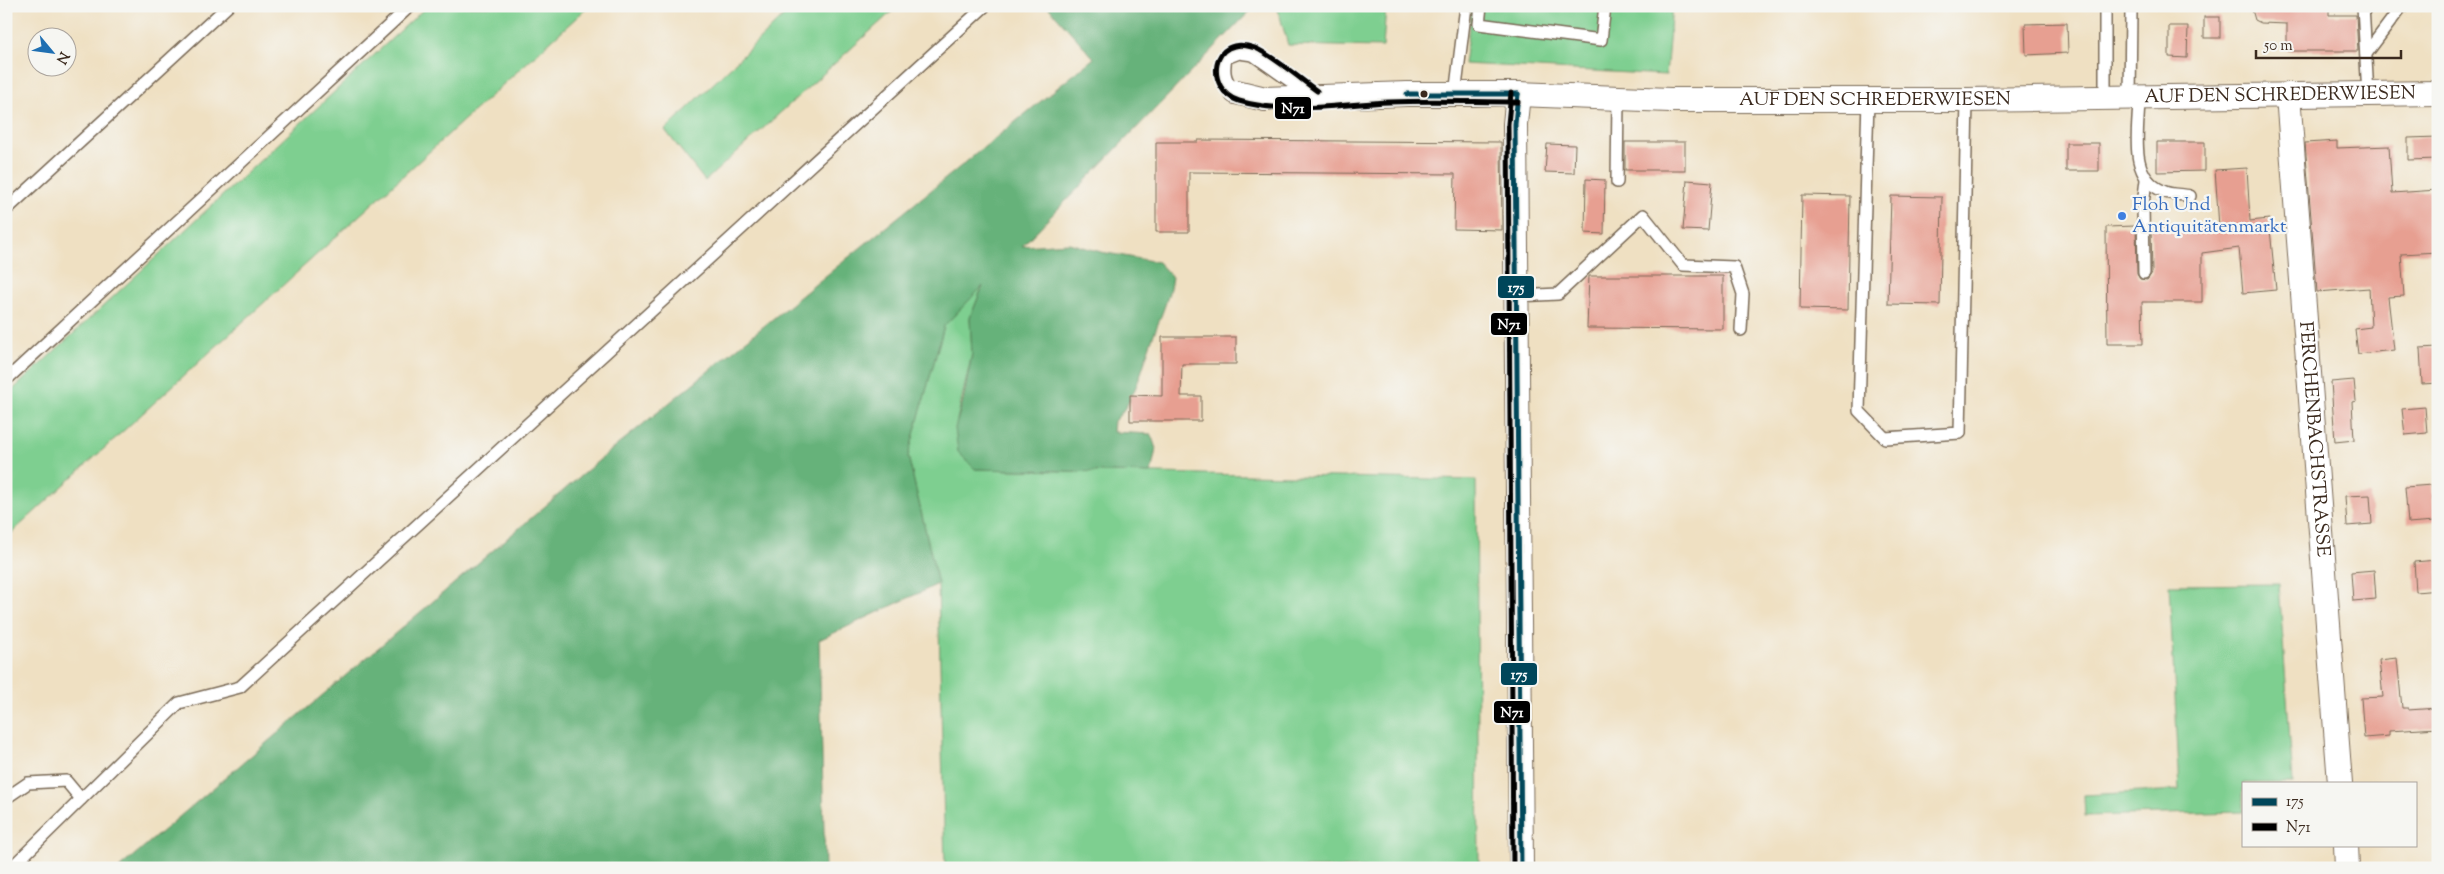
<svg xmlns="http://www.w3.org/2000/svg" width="2444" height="874" viewBox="0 0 2444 874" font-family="'Sorts Mill Goudy',serif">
<rect width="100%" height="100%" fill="#f6f6f2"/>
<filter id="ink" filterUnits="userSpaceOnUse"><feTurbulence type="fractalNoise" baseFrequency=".02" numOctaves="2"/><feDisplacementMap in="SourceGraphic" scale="10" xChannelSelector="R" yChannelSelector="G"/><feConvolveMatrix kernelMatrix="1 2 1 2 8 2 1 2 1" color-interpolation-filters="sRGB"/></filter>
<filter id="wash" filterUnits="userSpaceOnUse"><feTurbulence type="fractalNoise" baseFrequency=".0096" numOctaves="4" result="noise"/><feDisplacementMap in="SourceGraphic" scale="20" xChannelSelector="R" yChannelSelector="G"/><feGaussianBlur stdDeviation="1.12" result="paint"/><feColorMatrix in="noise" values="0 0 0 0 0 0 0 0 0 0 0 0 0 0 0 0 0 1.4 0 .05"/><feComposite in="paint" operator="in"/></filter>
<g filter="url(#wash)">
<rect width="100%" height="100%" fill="#efe0c2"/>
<!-- green -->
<g fill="#7ecf90" stroke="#5c7c57">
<polygon points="427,6 589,6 6,538 6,396"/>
<polygon points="794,6 898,6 705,181 665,130"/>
<polygon points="1277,6 1386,6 1383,47 1288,45"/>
<polygon points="1472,6 1672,6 1666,75 1464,64"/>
<polygon points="983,285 970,318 972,354 957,420 975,469 1476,480 1479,868 945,868 938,584 908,456 944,326"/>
<polygon points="2279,584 2293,783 2243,783 2243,812 2085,816 2084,795 2180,790 2169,585"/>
</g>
<!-- forest -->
<path fill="#66b27a" stroke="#506e4c" d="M1050,6H1255L1022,246L1069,243L1101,252L1158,262L1172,277C1169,300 1159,320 1151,342C1142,369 1135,401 1114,421L1113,432L1151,434L1156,449L1151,473L975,469L958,452L955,428L963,401L972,354L970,318L983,286L944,326L908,456L938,584L819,640L825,868H119L610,451L1094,58L1049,8Z"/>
<g id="blocks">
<!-- building -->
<g fill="#e79f91">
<polygon points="2251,6 2329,6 2329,15 2356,15 2358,51 2287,51 2287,24 2261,23 2255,20"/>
<rect x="2204" y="17" width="16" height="21"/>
<polygon points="2067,23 2068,53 2026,55 2025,24"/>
<polygon points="2169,26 2188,26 2187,58 2169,57"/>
<polygon points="2438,137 2438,159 2408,160 2408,138"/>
<polygon points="1198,140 1501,142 1502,230 1454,229 1455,174 1189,172 1189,232 1156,232 1156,142 1198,142"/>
<polygon points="2337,141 2337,148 2389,146 2392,193 2438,190 2438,252 2401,254 2404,296 2388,297 2394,350 2358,354 2355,329 2371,327 2369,288 2317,292 2305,143"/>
<rect x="1625" y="142" width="60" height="28"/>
<polygon points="2157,142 2205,142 2205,171 2157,172"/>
<rect x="2066" y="143" width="33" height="28"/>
<polygon points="1547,144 1575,145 1574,173 1545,172"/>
<polygon points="2247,168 2250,221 2269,219 2276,290 2243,293 2239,248 2202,253 2202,302 2142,302 2143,344 2107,344 2106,227 2136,226 2137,274 2140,279 2147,280 2152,273 2151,228 2219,227 2215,170"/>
<polygon points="1586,179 1605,180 1604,234 1585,233"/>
<polygon points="1687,180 1712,182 1708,231 1683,230"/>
<polygon points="1802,195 1850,196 1848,310 1800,309"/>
<polygon points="1891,196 1942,197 1940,305 1888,304"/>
<polygon points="1589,276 1723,276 1723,329 1587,328"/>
<polygon points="1162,337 1236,337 1236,364 1182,364 1181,396 1201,396 1201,421 1130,421 1130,395 1162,396"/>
<polygon points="2438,347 2438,383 2422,384 2420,348"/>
<polygon points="2354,380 2356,401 2352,402 2354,440 2335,442 2331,382"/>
<polygon points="2425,407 2427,433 2405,435 2402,409"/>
<polygon points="2432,485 2435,521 2408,523 2405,487"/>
<polygon points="2370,495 2372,524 2347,526 2345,496"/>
<polygon points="2437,560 2438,590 2416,592 2414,562"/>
<polygon points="2374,570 2376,599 2353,601 2351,572"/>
<polygon points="2397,658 2402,708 2408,708 2408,710 2438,708 2438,728 2389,731 2389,736 2364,738 2361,698 2383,697 2379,660"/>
</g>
</g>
</g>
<g filter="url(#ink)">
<use href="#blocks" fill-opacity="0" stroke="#7a6a57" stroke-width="1"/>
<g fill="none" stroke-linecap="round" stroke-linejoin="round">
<defs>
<g id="lane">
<polyline points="1481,6 1479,24 1601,40 1605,6"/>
<polyline points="2363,6 2368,95"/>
<polyline points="2366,54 2402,6"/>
<path d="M1236,92C1225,81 1223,73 1226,58L1239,53L1253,55L1310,95"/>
<polyline points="1455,95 1466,6"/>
<polyline points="2105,98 2105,6"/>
<polyline points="2130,98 2131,11"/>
<path d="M2139,98C2139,129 2127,176 2163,191C2170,195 2181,194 2190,196"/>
<polyline points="1868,100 1859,411 1885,438 1960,433 1967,100"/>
<polyline points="1617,182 1618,98"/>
<polyline points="6,210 228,6"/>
<polyline points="2144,273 2143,204 2146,180"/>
<polyline points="1517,296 1558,294 1643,215 1683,265 1734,267 1743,294 1741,330"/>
<polyline points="6,380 410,6"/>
<polyline points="6,798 28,783 66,781 81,799"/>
<polyline points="11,868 179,703 240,687 985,6"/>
</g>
<g id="street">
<path id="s1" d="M1236,92L1265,99L1407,94H1518L1670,100H1967L2438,93"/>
<polyline points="1518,94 1515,124 1521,868"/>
<path id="s2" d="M2288,95L2340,783"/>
<polyline points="2346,845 2347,868"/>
</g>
</defs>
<!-- lane casing -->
<use href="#lane" stroke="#7a6a57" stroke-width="14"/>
<!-- street casing -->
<use href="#street" stroke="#7a6a57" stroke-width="26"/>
<!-- lane -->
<use href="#lane" stroke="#fff" stroke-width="11"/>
<!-- street -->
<use href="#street" stroke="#fff" stroke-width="24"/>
<defs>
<g id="bus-1">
<polyline points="1407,94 1518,94"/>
<polyline points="1518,94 1515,124 1521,868"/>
</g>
<g id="bus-2">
<path d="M1317,91C1303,81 1269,53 1255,48C1210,32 1204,90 1239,101C1286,115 1341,104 1389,102C1432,100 1475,102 1518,102"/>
<polyline points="1511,93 1508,124 1513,868"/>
</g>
</defs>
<!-- bus-1 casing -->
<use href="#bus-1" stroke="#f6f6f2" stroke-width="9"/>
<!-- bus-2 casing -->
<use href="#bus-2" stroke="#f6f6f2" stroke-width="9"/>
<!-- bus-1 -->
<use href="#bus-1" stroke="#00465a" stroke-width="5"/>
<!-- bus-2 -->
<use href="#bus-2" stroke="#000" stroke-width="5"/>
</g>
</g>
<!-- markers -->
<circle fill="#3b2a1e" stroke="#f6f6f2" stroke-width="2" cx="1424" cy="94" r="4.5"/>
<circle fill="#3f7fe0" stroke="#f6f6f2" stroke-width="2" cx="2122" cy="216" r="5"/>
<g text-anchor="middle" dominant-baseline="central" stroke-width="4.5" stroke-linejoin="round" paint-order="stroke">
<!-- street labels -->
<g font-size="19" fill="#3b2a1e" stroke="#f6f6f2">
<text stroke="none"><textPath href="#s1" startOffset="1045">AUF DEN SCHREDERWIESEN</textPath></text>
<text stroke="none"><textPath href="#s1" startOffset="640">AUF DEN SCHREDERWIESEN</textPath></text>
<text stroke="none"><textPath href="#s2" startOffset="345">FERCHENBACHSTRASSE</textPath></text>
</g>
<!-- shop labels -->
<g font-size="19" fill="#366cbe" stroke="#f6f6f2" text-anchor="start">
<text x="2132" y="205">Floh Und<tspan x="2132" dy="22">Antiquitätenmarkt</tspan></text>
</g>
</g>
<g stroke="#f6f6f2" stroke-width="2">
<rect x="1274" y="96" width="38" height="24" rx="5" fill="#000"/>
<rect x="1497" y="275" width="38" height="24" rx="5" fill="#00465a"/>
<rect x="1490" y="312" width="38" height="24" rx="5" fill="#000"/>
<rect x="1500" y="662" width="38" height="24" rx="5" fill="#00465a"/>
<rect x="1493" y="700" width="38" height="24" rx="5" fill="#000"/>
</g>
<g font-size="14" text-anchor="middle" font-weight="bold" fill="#fff">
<text x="1293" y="113">N71</text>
<text x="1516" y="292">175</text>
<text x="1509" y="329">N71</text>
<text x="1519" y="679">175</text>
<text x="1512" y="717">N71</text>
</g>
<!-- margin -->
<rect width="2444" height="874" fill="none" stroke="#f6f6f2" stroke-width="25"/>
<!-- legend -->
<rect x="2242" y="782" width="175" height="65" fill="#f6f6f2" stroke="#aba49d"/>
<rect x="2252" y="798" width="25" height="8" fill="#00465a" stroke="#aba49d"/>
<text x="2286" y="806" font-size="15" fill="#3b2a1e">175</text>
<rect x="2252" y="823" width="25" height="8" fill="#000000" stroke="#aba49d"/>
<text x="2286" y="832" font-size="15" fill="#3b2a1e">N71</text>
<!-- north arrow -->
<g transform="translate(52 52) rotate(119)"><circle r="24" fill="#f6f6f2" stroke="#aba49d"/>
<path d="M0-4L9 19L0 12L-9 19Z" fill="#1f6fb2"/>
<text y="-8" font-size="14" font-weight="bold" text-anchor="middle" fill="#3b2a1e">N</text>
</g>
<!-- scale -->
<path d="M2256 50v8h145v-8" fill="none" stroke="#3b2a1e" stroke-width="2.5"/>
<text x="2264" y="50" font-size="15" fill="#3b2a1e" stroke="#f6f6f2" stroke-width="4" paint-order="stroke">50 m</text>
</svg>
